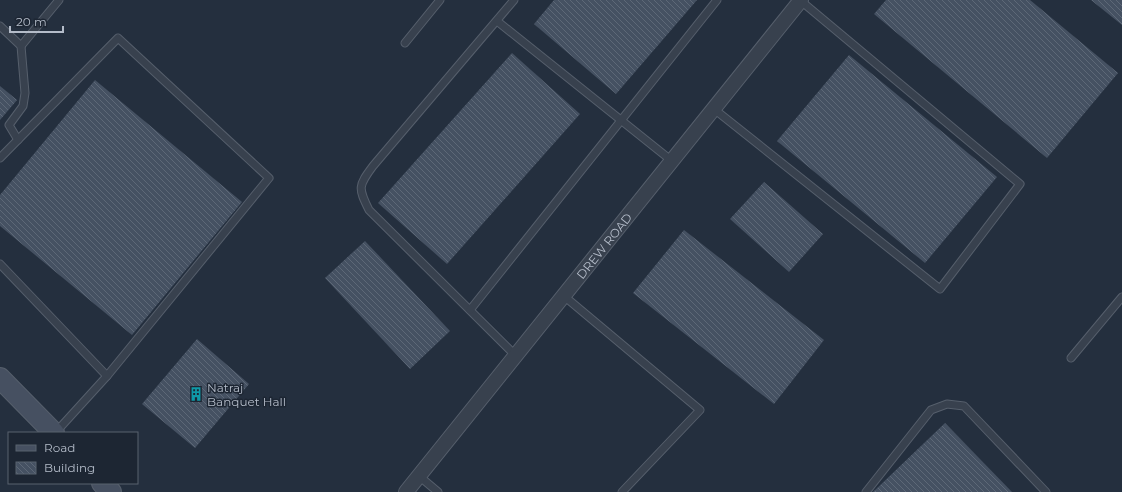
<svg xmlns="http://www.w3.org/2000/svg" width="1122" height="492" viewBox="0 0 1122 492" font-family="Montserrat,sans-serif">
<defs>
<pattern id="building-back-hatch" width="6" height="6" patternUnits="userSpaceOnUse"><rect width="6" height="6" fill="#455162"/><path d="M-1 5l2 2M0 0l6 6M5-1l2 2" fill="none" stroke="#5d6877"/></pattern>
</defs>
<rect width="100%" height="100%" fill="#242f3e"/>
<!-- building -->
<g fill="url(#building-back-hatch)">
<polygon points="554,0 697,0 616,94 534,24"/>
<polygon points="886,0 1030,0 1118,73 1047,158 874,14"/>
<polygon points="1091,0 1122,0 1122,25"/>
<polygon points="512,53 580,114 447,264 378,203"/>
<polygon points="849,55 997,177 925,263 777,141"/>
<polygon points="95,80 242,202 132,335 0,226 0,195"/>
<polygon points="0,86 17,100 0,120"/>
<polygon points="764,182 823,234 789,272 730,219"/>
<polygon points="684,230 824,340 774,404 633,293"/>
<polygon points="365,241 450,331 410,369 325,278"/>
<polygon points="197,339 249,384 195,448 142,404"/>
<polygon points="945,423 1012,492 873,492"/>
</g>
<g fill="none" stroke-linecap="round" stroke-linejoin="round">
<defs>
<g id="lane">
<path d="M514,0L373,166C358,186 358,188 369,210L516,356"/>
<polyline points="497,21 672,161"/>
<polyline points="0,26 21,46 25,93 23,106 9,125 18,140"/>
<polyline points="405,43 440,0"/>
<polyline points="21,46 59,0"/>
<polyline points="714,109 940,289 1020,184 801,1"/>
<polyline points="0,158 118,38 269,178 107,376 56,432"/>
<polyline points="0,264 107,376"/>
<polyline points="564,296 700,410 622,492"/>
<polyline points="470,310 717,0"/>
<polyline points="1071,358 1122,297"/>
<polyline points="419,476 438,492"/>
<polyline points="866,492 931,410 947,404 964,406 1046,492"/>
</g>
<g id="street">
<path id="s1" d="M406,492L801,0"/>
</g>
<g id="secondary">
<polyline points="0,378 54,433"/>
<polyline points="102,483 111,492"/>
</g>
</defs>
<!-- lane casing -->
<use href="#lane" stroke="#565f6c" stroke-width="9"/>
<!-- street casing -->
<use href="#street" stroke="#565f6c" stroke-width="16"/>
<!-- secondary casing -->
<use href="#secondary" stroke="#565f6c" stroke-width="22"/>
<!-- lane -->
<use href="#lane" stroke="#38414e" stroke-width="7"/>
<!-- street -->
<use href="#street" stroke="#38414e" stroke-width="14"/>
<!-- secondary -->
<use href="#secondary" stroke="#465061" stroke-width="20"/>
</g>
<!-- icons -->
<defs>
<symbol id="building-bare" viewBox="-9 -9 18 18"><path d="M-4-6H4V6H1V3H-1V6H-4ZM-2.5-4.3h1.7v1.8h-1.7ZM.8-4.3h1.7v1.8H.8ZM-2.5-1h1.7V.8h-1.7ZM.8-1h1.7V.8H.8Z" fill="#0f9aa8" stroke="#1d2633" stroke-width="2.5" paint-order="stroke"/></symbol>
</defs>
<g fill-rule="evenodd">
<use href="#building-bare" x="186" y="384" width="20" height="20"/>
</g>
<g text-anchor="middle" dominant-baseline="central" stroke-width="3" stroke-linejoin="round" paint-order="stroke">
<!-- street labels -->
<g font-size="12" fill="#b4bcc9" stroke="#1d2633">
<text stroke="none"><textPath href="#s1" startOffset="316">DREW ROAD</textPath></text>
</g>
<!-- poi labels -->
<g font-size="12" fill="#b4bcc9" stroke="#1d2633" text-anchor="start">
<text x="207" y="387">Natraj<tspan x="207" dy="14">Banquet Hall</tspan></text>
</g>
</g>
<!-- legend -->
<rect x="8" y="432" width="130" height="52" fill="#1d2633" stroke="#59626f"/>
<rect x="16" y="445" width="20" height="6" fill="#465061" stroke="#59626f"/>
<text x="44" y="452" font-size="12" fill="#b4bcc9">Road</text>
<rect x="16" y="462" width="20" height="12" fill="url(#building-back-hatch)" stroke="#59626f"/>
<text x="44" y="472" font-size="12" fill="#b4bcc9">Building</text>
<!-- scale -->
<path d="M10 26v6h53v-6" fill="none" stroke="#b4bcc9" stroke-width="2"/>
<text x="16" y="26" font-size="12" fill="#b4bcc9" stroke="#1d2633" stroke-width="3" paint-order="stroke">20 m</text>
</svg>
